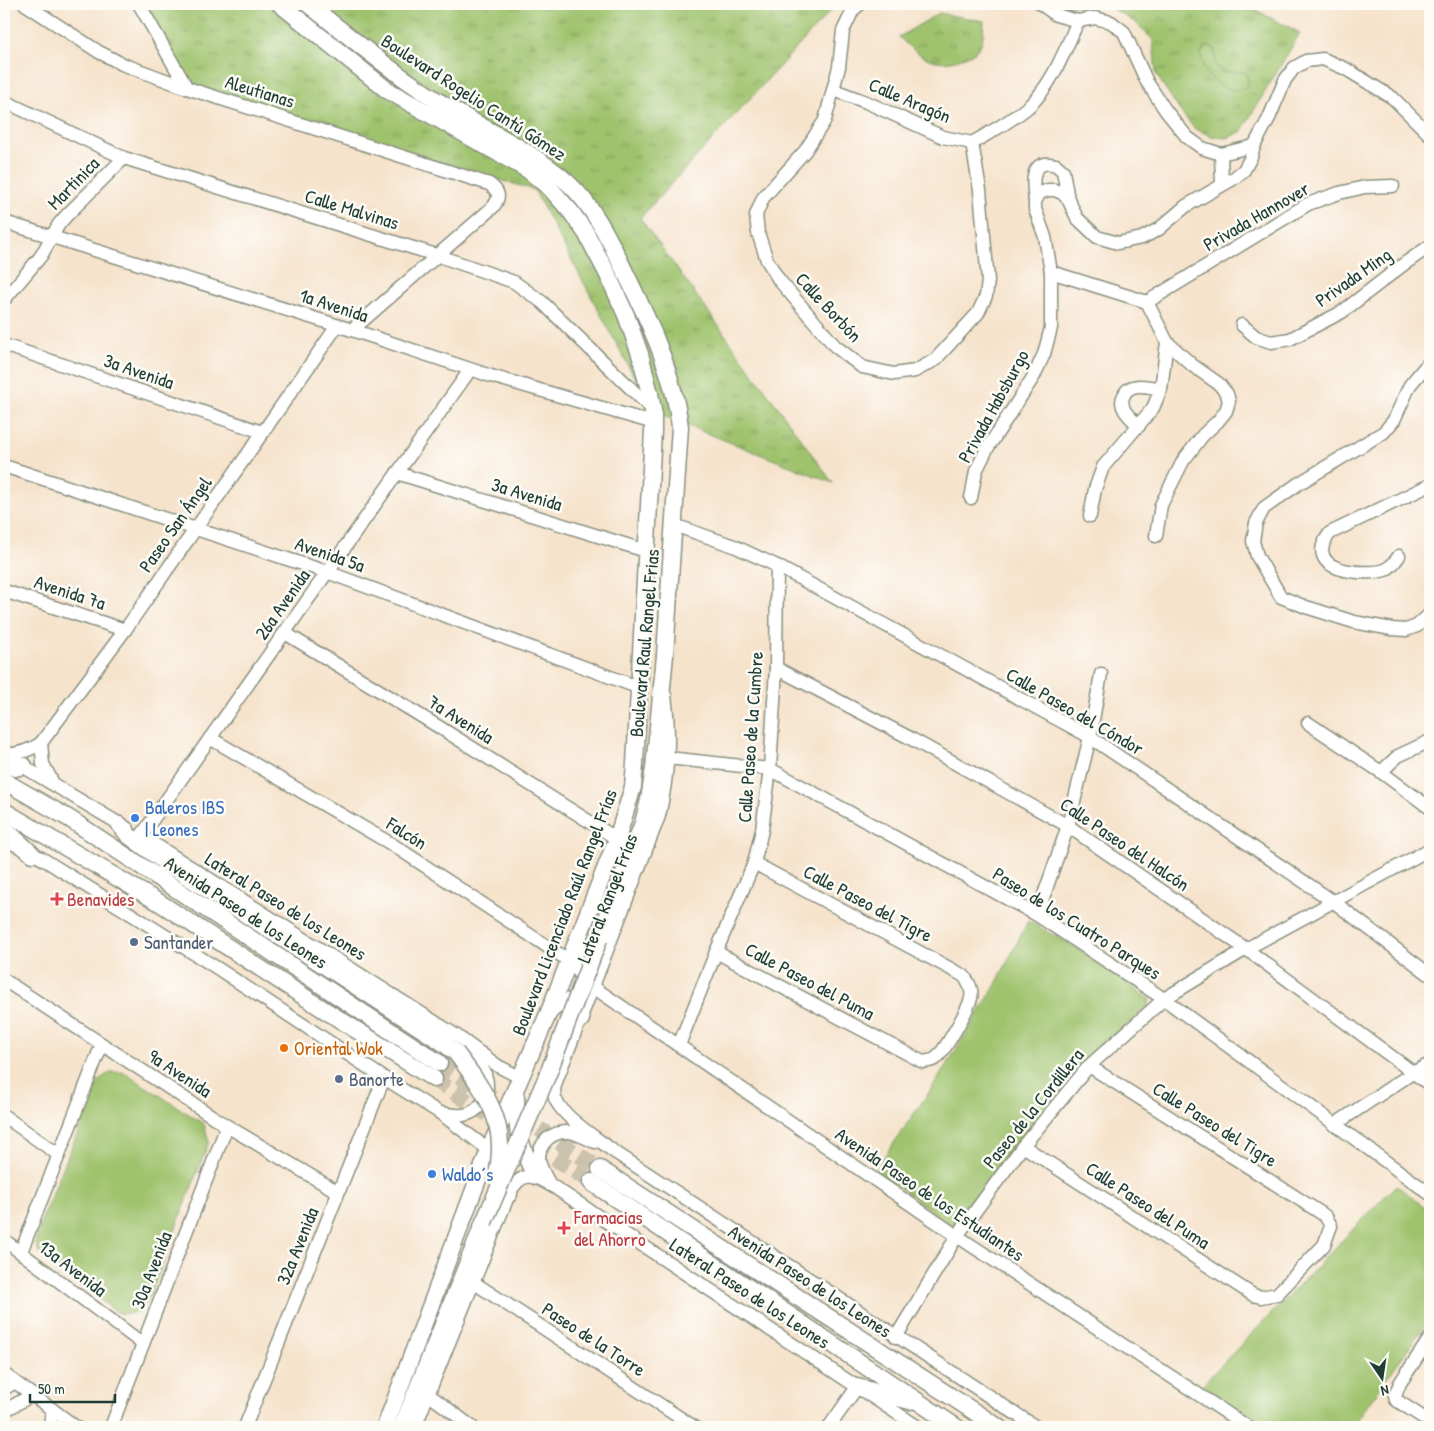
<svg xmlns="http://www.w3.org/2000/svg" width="1434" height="1431" viewBox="0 0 1434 1431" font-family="'Patrick Hand',sans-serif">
<defs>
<pattern id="grass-tufts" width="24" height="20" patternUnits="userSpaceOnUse" patternTransform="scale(1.25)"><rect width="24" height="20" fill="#9fc36d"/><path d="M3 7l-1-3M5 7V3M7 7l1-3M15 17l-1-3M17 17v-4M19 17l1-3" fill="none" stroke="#81a05a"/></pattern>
</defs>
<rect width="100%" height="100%" fill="#fdfcf7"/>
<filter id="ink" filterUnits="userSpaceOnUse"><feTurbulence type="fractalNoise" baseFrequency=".02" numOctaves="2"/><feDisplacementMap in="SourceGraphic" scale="10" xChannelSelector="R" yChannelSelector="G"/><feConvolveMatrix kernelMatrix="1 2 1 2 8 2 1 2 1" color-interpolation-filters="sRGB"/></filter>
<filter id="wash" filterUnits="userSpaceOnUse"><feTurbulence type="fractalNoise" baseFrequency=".0096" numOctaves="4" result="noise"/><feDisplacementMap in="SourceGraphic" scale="20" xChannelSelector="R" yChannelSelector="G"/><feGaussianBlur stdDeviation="1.12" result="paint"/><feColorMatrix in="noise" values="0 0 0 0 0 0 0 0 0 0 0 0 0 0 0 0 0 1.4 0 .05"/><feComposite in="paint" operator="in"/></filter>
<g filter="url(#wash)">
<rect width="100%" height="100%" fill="#f6e3cc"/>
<!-- grass -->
<g fill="url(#grass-tufts)" stroke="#5f8050">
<polygon points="135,4 837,4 640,218 833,483 653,412 534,190 181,86"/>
<polygon points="1063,4 1244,4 1300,33 1241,132 1227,138 1211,136 1194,128 1180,111 1156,74 1153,40 1136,23 1112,8 1071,6"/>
<path d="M939,13L984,21C983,27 984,35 982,41C979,51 971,55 962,58C934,68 919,56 899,37Z"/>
</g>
<!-- park -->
<g fill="#9fc36d" stroke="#5f8050">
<path d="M1210,46L1214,48L1216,66L1221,72H1246L1249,85C1236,97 1216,85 1207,73C1203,67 1202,60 1201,53L1205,47Z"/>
<polygon points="1028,921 1089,955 1150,999 1148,1006 1081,1065 1017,1144 962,1223 952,1226 875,1170 936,1082 994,988"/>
<path d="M113,1072H122L131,1077L204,1124L209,1142L147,1303C138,1313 132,1315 118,1313L42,1257C34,1247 35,1240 38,1229L98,1083L104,1076Z"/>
<polygon points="1396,1185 1430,1211 1430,1318 1352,1427 1267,1427 1201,1386"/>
</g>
</g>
<g filter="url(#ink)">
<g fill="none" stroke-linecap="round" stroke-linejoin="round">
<!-- major-tunnel -->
<g stroke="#cbc2ae" stroke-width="16" stroke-dasharray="16 8" stroke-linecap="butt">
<polyline points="439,1063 600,1169"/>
<polyline points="434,1079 591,1182"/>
</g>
<defs>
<g id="minor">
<path d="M25,4L99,52L122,64L187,88L489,184C499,191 501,197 493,207L352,330"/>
<polyline points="139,4 187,88"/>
<polyline points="860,4 853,10 843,31 839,67 825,120 805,151 763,198 756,215 758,233 767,260 779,280 835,346 862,367 894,374 915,371 935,360 978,313 986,296 988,281 980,190 972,143"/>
<polyline points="1041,4 1056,15 1078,21 1095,18 1111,22 1124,32 1147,82 1166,111 1187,137 1202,148 1221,154 1254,146"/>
<polyline points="834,90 866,102 943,137 972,143"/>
<polyline points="4,101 124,158 439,256 514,282 542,302 653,410"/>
<path d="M972,143C991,132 1011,121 1028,107C1052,86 1065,50 1078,21"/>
<polyline points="1221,154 1222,184"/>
<path d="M1035,201C1034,190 1029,168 1044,164C1047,163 1052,164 1056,165L1063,171L1068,199"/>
<polyline points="4,222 352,330 491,376 654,423"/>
<polyline points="1051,272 1147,302 1167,342 1192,365 1219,384 1227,394 1229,401 1226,411 1218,421 1203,435 1183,461 1161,505 1156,536"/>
<polyline points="4,300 41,256 59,224 67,215 124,158"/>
<polyline points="1147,302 1308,204 1339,193 1365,187 1393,186"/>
<polyline points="1242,325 1256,337 1271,342 1290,339 1342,312 1404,264 1430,246"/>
<polyline points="4,345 262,432"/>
<polyline points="1430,361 1410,385 1394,420 1384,432 1298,484 1264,508 1256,523 1253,541 1257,556 1281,597 1306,607 1354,622 1392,629 1406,630 1417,626 1430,614"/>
<path d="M1139,426C1134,421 1128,416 1125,411C1122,406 1121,400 1124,395C1130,381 1150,387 1161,389"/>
<polyline points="4,466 327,572 640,688"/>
<polyline points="397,473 646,551"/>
<polyline points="971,498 976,471 987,449 1034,376 1044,354 1051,328 1051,272 1045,237 1035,209 1035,201 1040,193 1048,190 1055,190 1062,193 1068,199 1077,218 1097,237 1118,243 1142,238 1159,229 1186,206 1233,179 1244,170 1251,157 1254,146 1269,118 1285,80 1294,68 1306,61 1323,59 1346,69 1393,98 1430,135"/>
<polyline points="1090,516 1095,489 1103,467 1153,408 1161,389 1167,342"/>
<polyline points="674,525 734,546 777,566 1090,737 1334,902 1430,975"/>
<path d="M1399,556C1395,562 1391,567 1385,570C1370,575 1328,573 1323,555C1320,546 1326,539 1330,533L1430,485"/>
<polyline points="4,591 125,630"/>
<polyline points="285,633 439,727 617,839"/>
<polyline points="776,668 908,737 1068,826 1246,949 1430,1085"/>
<path d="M665,695C671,736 668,776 659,816L557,1079C555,1084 554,1089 554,1094C556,1113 598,1139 613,1151L1036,1427"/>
<polyline points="1308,723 1381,772 1430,808"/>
<polyline points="210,738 393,845 577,966"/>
<polyline points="41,743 43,764 53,783"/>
<polyline points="4,755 128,829"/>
<path d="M4,755C18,754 30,751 41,743L125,630L337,326"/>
<polyline points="668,758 770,769 1037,915 1164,999 1430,1194"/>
<polyline points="1381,772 1398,756 1430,741"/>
<polyline points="141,836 470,370"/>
<polyline points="4,839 43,859 217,968 384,1078 440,1113 489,1150"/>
<polyline points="148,840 457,1036 498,1066 521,1078"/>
<polyline points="1037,915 1068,826 1090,737 1101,674"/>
<path d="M716,952L923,1062C927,1061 932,1061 935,1059C943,1054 969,1008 971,998C973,990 969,983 964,976L754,863"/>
<polyline points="4,980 227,1126 338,1192"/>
<polyline points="593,987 957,1236 1248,1427"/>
<polyline points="679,1045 716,952 754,863 762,830 770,769 776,668 777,566"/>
<path d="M440,1113C447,1114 456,1116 463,1115C483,1112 491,1091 485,1074C482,1065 476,1058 470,1051"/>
<polyline points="4,1116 59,1155"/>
<polyline points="1334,1125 1414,1072 1430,1064"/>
<polyline points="1023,1146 1253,1295 1261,1297 1277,1294 1324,1245 1331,1226 1326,1217 1321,1213 1089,1066"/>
<path d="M550,1185C546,1177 540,1168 539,1160C538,1142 553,1131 569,1132C578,1133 587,1139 595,1142"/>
<polyline points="4,1240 143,1344"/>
<polyline points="21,1252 102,1044"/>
<polyline points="473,1282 694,1427"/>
<polyline points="896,1337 957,1236 1023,1146 1089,1066 1164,999 1246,949 1430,849"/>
<polyline points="1430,1338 1400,1383 1395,1396 1396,1400 1430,1422"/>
<polyline points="4,1374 76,1427"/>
<polyline points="4,1389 15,1382"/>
<polyline points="428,1394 472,1427"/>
<polyline points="4,1411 32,1395"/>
<polyline points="50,1427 52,1409"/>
<polyline points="111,1427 227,1126"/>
<polyline points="245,1427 384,1078"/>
<path d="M415,1427L509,1194C523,1167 536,1176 557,1189L918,1427"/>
<polyline points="829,1427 857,1387"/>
</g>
<g id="major">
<polyline points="280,4 387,90 528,170 550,188 571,212 586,233 607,273 626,315 640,354 650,394 653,410 653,431 635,764 633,787 617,839 549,1012 489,1150 385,1427"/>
<path d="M308,4C355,41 400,79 451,109C492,133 530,150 567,182C594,206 610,241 626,274C649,321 674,374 680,427L665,655L654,768L649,800L643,823L599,939"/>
<polyline points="4,764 15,768 24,766"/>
<polyline points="4,781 70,819 439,1063"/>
<polyline points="4,811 160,903 323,1009 434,1079"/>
<polyline points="120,825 128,835 165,862 445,1044 456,1053"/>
<polyline points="4,828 32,854"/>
<path d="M581,946C576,966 578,973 593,987"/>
<path d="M549,1012C556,1006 561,1000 571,1002L581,1019"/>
<path d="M516,1097C516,1132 520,1145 535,1176"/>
<polyline points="600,1169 998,1427"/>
<path d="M496,1172C505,1174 507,1186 509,1194"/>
<polyline points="591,1182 956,1427"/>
<polyline points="857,1387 910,1401"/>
<polyline points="402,1427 484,1222"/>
</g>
</defs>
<!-- minor casing -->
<use href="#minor" stroke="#8a9080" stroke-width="15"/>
<!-- major casing -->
<use href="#major" stroke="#8a9080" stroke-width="19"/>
<!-- minor -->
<use href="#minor" stroke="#fff" stroke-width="12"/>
<!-- major -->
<use href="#major" stroke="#fff" stroke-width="16"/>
<defs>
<g id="major-bridge">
<path d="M456,1053C487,1094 510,1125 496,1178"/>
<polyline points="484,1222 548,1074 599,939"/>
</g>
</defs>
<!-- major-bridge casing -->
<use href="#major-bridge" stroke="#8a9080" stroke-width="19" stroke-linecap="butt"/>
<!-- major-bridge -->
<use href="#major-bridge" stroke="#fff" stroke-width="16"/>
</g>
</g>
<!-- markers -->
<g fill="#3f7fe0" stroke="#fdfcf7" stroke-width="2">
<circle cx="135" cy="818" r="5"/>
<circle cx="432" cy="1174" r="5"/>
</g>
<g fill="#e0444e" stroke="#fdfcf7" stroke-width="2">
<path d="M54.5 891.5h5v5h5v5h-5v5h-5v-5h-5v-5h5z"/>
<path d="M561.5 1220.5h5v5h5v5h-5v5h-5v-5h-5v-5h5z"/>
</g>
<g fill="#5c6f8a" stroke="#fdfcf7" stroke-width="2">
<circle cx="134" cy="942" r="5"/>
<circle cx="339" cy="1079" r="5"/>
</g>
<circle fill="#e8710a" stroke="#fdfcf7" stroke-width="2" cx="284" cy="1048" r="5"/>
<g text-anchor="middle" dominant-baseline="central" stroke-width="5" stroke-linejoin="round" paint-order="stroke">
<!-- street labels -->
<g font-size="19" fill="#1f3d34" stroke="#fdfcf7">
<text transform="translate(260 91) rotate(17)">Aleutianas</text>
<text transform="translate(474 97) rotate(33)">Boulevard Rogelio Cantú Gómez</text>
<text transform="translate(910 100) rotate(23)">Calle Aragón</text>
<text transform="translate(73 183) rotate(-46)">Martinica</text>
<text transform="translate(352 209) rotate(17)">Calle Malvinas</text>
<text transform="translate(1256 216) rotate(-30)">Privada Hannover</text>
<text transform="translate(1353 277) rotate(-35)">Privada Ming</text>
<text transform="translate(334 305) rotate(18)">1a Avenida</text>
<text transform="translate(829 307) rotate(47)">Calle Borbón</text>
<text transform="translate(139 371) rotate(19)">3a Avenida</text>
<text transform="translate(993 406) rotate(-61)">Privada Habsburgo</text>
<text transform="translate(527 494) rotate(17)">3a Avenida</text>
<text transform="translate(175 524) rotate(-55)">Paseo San Ángel</text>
<text transform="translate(330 554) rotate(19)">Avenida 5a</text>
<text transform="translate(70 592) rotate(18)">Avenida 7a</text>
<text transform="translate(282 604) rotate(-55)">26a Avenida</text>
<text transform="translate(644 643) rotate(-85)">Boulevard Raul Rangel Frias</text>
<text transform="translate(1075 711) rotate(30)">Calle Paseo del Cóndor</text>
<text transform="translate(461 719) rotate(32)">7a Avenida</text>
<text transform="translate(750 737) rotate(-86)">Calle Paseo de la Cumbre</text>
<text transform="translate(407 833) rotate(32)">Falcón</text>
<text transform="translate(1125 844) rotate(34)">Calle Paseo del Halcón</text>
<text transform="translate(607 898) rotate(-69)">Lateral Rangel Frías</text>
<text transform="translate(868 903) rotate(28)">Calle Paseo del Tigre</text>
<text transform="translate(286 906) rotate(32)">Lateral Paseo de los Leones</text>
<text transform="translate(246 912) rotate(33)">Avenida Paseo de los Leones</text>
<text transform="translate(564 912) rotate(-69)">Boulevard Licenciado Raúl Rangel Frías</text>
<text transform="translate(1077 923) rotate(32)">Paseo de los Cuatro Parques</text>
<text transform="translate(810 981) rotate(28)">Calle Paseo del Puma</text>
<text transform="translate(180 1073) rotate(33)">9a Avenida</text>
<text transform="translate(1033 1108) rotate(-51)">Paseo de la Cordillera</text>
<text transform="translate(1215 1124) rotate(32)">Calle Paseo del Tigre</text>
<text transform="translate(930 1194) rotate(34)">Avenida Paseo de los Estudiantes</text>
<text transform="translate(1148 1205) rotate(33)">Calle Paseo del Puma</text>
<text transform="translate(297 1246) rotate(-68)">32a Avenida</text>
<text transform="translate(73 1268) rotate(37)">13a Avenida</text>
<text transform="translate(151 1270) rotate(-69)">30a Avenida</text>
<text transform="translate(810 1281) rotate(33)">Avenida Paseo de los Leones</text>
<text transform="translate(750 1293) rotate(33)">Lateral Paseo de los Leones</text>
<text transform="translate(594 1339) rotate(33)">Paseo de la Torre</text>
</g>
<!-- shop labels -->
<g font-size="19" fill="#366cbe" stroke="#fdfcf7" text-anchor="start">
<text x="145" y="807">Baleros IBS<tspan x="145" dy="22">| Leones</tspan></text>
<text x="442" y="1174">Waldo´s</text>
</g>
<!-- health labels -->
<g font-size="19" fill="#be3a42" stroke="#fdfcf7" text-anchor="start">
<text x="67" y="899">Benavides</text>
<text x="574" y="1217">Farmacias<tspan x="574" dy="22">del Ahorro</tspan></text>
</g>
<!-- service labels -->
<g font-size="19" fill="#4e5e75" stroke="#fdfcf7" text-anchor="start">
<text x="144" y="942">Santander</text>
<text x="349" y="1079">Banorte</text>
</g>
<!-- food labels -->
<g font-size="19" fill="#c56008" stroke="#fdfcf7" text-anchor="start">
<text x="294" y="1048">Oriental Wok</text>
</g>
</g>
<!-- margin -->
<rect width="1434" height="1431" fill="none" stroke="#fdfcf7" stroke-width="20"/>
<!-- north arrow -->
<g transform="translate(1382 1378) rotate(167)" stroke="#fdfcf7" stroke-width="4" paint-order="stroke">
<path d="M0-4L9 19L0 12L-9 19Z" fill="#1f3d34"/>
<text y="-8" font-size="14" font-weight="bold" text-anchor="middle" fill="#1f3d34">N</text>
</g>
<!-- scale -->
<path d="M30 1394v8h85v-8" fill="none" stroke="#1f3d34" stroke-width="2.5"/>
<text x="38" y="1394" font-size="15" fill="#1f3d34" stroke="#fdfcf7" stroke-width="4" paint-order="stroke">50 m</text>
</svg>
